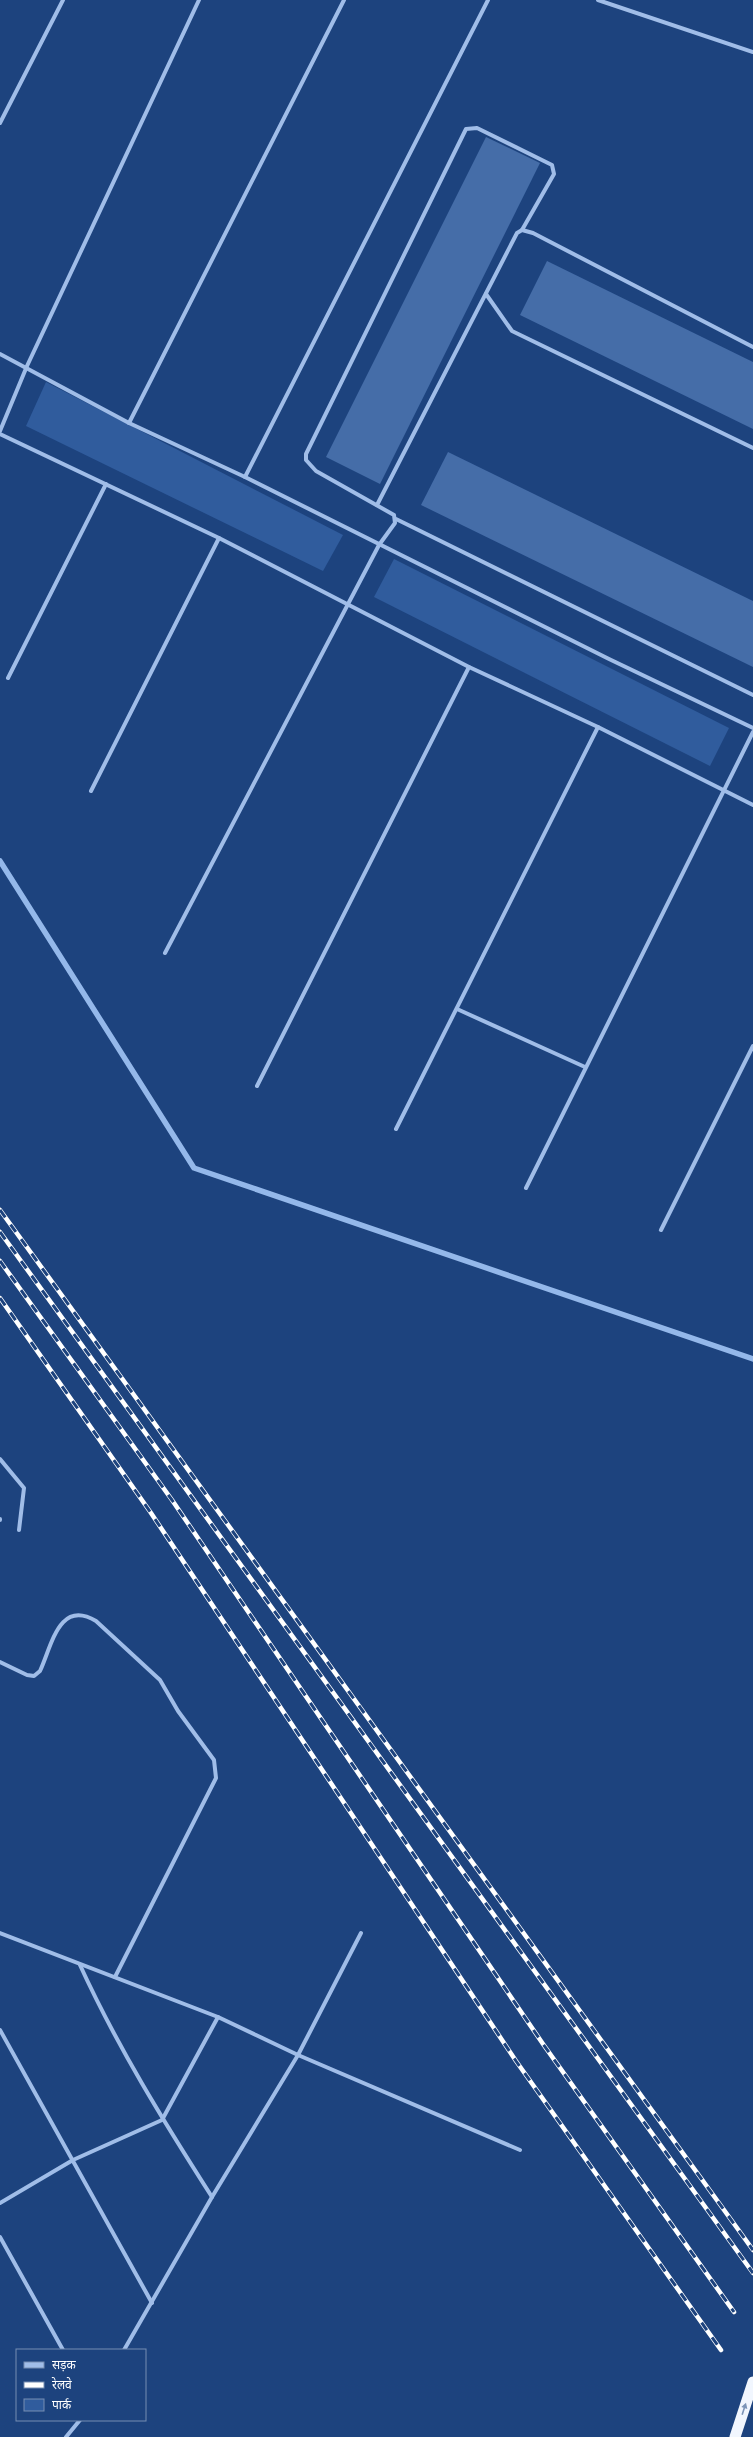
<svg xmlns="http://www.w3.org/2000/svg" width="753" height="2437" viewBox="0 0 753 2437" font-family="Lato,'Noto Sans Devanagari',sans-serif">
<rect width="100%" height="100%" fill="#1d437e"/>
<!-- green -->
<g fill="#305c9d">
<polygon points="46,382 343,535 323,571 26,426"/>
<polygon points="394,559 729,728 710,766 374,597"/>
</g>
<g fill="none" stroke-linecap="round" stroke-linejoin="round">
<!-- stream -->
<polyline stroke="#94b8ea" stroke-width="5.5" points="0,861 194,1168 753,1359"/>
</g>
<!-- building -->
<g fill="#456da8">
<polygon points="486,137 540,163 380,484 326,457"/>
<polygon points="547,261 753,362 753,429 520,315"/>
<polygon points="448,452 753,601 753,667 421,505"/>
</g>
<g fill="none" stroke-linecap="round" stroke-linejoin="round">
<!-- minor -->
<g stroke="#a0bde8" stroke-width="4">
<polyline points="598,0 753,52"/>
<polyline points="0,123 63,0"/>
<polyline points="486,294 512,331 753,448"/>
<polyline points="0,354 129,423 245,477 609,659 753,728"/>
<polyline points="129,423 344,0"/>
<polyline points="0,431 27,366 199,0"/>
<polyline points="0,434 219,538 469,667 598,727 753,805"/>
<polyline points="245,477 488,0"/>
<polyline points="377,505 517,233 522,230 533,233 753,347"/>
<polyline points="396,519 753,695"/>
<polyline points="8,678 106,484"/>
<polyline points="91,791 219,538"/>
<polyline points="165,953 379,545 395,523 394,515 316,471 306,460 306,454 466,129 477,128 552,165 554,174 522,230"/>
<polyline points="457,1009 585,1067"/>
<polyline points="257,1086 469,667"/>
<polyline points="396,1129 598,727"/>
<polyline points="526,1188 753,732"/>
<polyline points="661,1230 753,1046"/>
<polyline points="0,1459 24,1488 19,1530"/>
<polyline points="0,1520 0,1519"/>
<path d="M0,1662L27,1675L34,1676L40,1671C52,1645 59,1599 96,1621L160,1680L178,1711L214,1760L216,1778L115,1977"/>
<polyline points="0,1933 218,2017 298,2055 520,2150"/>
<path d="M80,1965C117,2046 164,2122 212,2197"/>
<polyline points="0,2030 152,2303"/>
<polyline points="0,2203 73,2160 162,2120 218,2017"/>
<polyline points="0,2237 63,2350"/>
<polyline points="124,2350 212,2197 298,2055 361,1933"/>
<polyline points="66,2437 80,2420"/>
</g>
<defs>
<g id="rail">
<polyline points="0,1210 753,2250"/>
<polyline points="0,1232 753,2273"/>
<polyline points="0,1261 172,1500 543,2044 734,2312"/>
<polyline points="0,1298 151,1513 516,2061 721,2350"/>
</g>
</defs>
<!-- rail casing -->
<use href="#rail" stroke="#fff" stroke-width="4.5"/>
<!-- rail -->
<use href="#rail" stroke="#1d437e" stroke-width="3" stroke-dasharray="9" stroke-linecap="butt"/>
<!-- trunk-bridge -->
<polyline stroke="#f1f6fe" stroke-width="11" points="735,2437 753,2382"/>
</g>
<!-- one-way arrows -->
<defs><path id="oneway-solid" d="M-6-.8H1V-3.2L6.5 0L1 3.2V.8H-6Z"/></defs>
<use fill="#7c94b8" href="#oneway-solid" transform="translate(744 2409) rotate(-72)"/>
<!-- legend -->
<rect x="16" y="2349" width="130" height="72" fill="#1d437e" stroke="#778eb2"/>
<rect x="24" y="2362" width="20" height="6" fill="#a0bde8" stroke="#778eb2"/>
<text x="52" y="2369" font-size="12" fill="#ffffff">सड़क</text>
<rect x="24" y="2382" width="20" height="6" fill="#ffffff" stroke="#778eb2"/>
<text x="52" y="2389" font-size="12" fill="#ffffff">रेलवे</text>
<rect x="24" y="2399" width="20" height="12" fill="#305c9d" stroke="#778eb2"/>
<text x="52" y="2409" font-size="12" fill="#ffffff">पार्क</text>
</svg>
